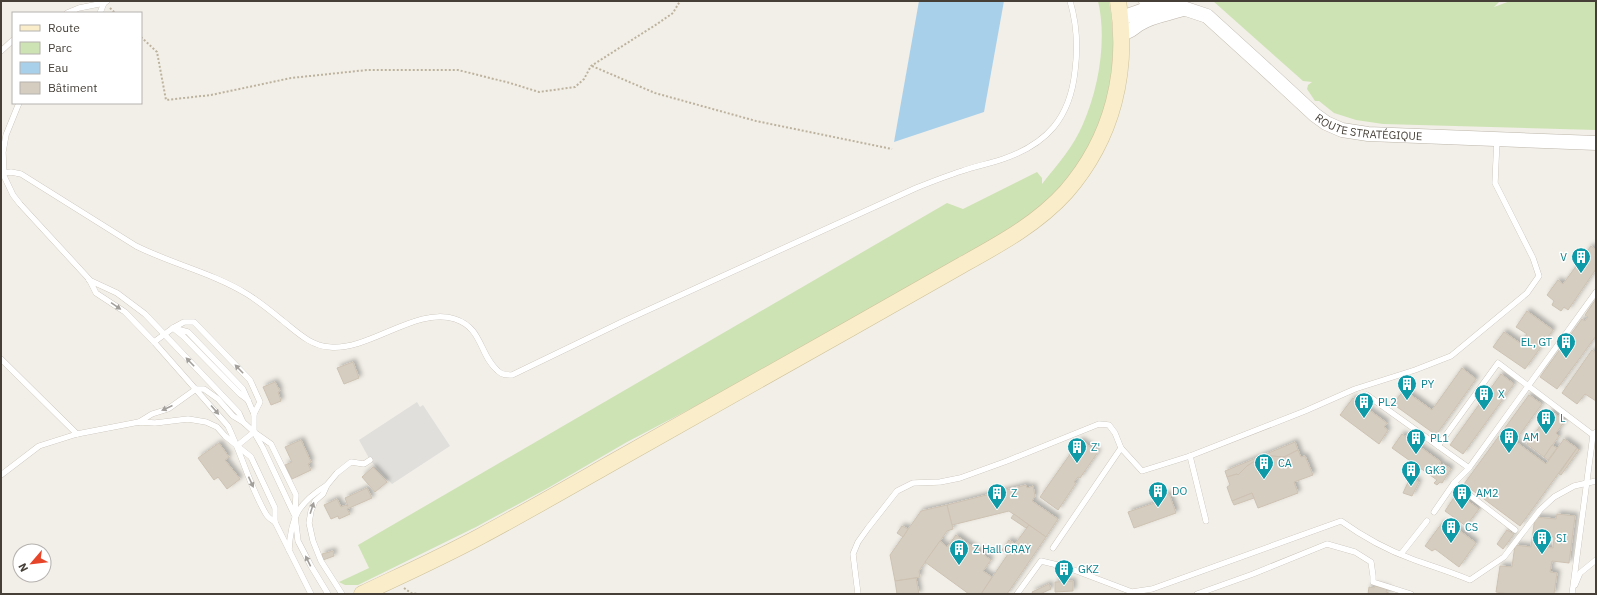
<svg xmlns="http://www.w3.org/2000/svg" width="1597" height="595" viewBox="0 0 1597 595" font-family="'IBM Plex Sans',sans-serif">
<defs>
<filter id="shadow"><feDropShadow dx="3" dy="-3" stdDeviation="2" flood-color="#0004"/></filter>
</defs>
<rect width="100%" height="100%" fill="#f2efe8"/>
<!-- green -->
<g fill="#cee3b4">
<path d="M1098,1H1109C1122,74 1104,141 1053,197C1042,207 1029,217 1017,226L711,398L627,442L548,488L476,527L358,585H345L339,582L369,568L358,545L947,203L963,209L1037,172L1042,178V184C1057,165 1074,146 1083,124C1099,88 1107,39 1098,1Z"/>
<polygon points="1213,1 1500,1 1494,7 1510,1 1596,1 1596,130 1383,124 1356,120 1334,113 1319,101 1315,101 1307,89 1308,85 1312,82 1303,81"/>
</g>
<!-- parking -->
<polygon fill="#e1dfdc" points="417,402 420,407 423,405 450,446 392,484 370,460 359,440"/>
<!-- water -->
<polygon fill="#a9d0ea" points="919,1 1004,1 984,112 894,142"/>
<!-- building -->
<g fill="#d6cdc1" stroke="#cdc2b2" fill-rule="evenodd" filter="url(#shadow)">
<polygon points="1591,246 1596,250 1596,269 1568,310 1564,307 1561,311 1552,305 1554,301 1547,295 1558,280 1563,284"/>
<polygon points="1596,299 1596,336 1557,389 1540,377 1582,319 1585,321 1588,317 1585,315"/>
<polygon points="1527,311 1553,330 1525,369 1493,347 1504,332 1520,343 1527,334 1516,327"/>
<polygon points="1592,350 1596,353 1596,401 1585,394 1577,404 1562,393"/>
<polygon points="353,362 359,378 344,384 337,368"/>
<polygon points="1462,368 1476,379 1436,435 1393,404 1404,390 1432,410"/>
<polygon points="1501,374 1514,384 1463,454 1450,445"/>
<polygon points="275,382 280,391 278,392 281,401 271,405 263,387"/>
<polygon points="1529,395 1542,404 1515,441 1546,464 1564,439 1577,448 1520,526 1464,484"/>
<polygon points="1353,398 1387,423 1384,427 1388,430 1379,444 1340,415"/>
<polygon points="1551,411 1565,421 1556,433 1559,436 1544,457 1527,444"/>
<polygon points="1402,434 1416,443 1414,445 1417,447 1419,446 1441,462 1439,463 1442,465 1443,464 1451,469 1442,483 1440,482 1437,485 1434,483 1437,480 1392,448"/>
<polygon points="301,440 311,462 308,464 311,470 292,479 285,465 292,462 285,447"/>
<polygon points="1080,440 1098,452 1080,478 1078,477 1074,482 1076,483 1058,510 1040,497"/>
<polygon points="1295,442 1298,450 1284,457 1271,456 1258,459 1247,466 1238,475 1237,474 1227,477 1225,471"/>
<polygon points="219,443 229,457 225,460 240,479 227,489 218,477 214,480 198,458"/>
<polygon points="1552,445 1557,448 1548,460 1544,457"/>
<polygon points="1577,448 1579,450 1561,475 1559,474"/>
<polygon points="1298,450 1301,457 1305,456 1313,475 1294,482 1298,493 1258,508 1252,493 1232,501 1227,487 1230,485 1227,477 1237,474 1238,475 1247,466 1258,459 1271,456 1284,457"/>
<polygon points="373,467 387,482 375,492 362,477"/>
<polygon points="1410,478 1419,482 1412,496 1403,493"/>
<polygon points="1026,485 1027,488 1033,486 1035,496 1032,501 1058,519 1046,537 1009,511 952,525 947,505"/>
<polygon points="367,488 372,498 347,509 350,514 339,519 338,516 331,519 324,505 337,499 341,507 346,505 347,506 348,506 345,498"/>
<polygon points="1252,493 1254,498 1234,505 1232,501"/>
<polygon points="1457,493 1479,509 1466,526 1445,511"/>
<polygon points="1169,494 1176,513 1134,528 1128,512 1155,503 1154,499"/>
<polygon points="947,505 953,529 947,531 919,571 920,577 895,581 890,555 921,511"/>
<polygon points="1014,514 1029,525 1026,528 1011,518"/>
<path d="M1557,514L1575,516L1569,563L1552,561L1550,572L1557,573L1554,594H1509L1496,592L1500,566L1512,567L1515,545L1531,547L1535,517L1556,519ZM1546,536L1554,537L1553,548L1545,547Z"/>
<polygon points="1442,523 1449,528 1452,525 1476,543 1459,567 1435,549 1432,551 1425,546"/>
<polygon points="1029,525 1046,537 1007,594 981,594 1008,554 1002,550 1009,540 1015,544"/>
<polygon points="902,526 908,529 903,537 897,533"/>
<polygon points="1507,530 1514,534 1503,549 1497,544"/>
<polygon points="956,535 991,560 983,571 992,577 981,594 969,594 925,562 940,541 947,547"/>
<polygon points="333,551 334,556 323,560 322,554"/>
<polygon points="916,578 919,594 897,594 895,581"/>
<polygon points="1073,581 1073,591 1055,592 1055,582"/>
<polygon points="1049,584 1051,589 1040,594 1033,594 1032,592"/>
<polygon points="1375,586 1387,589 1386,592 1392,594 1368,594 1369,587 1374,588"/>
</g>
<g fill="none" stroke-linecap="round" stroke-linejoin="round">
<defs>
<g id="service">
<polyline points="67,13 79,8 104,3 107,1"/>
<polyline points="100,13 104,3"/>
<polyline points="1,51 13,40"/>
<path d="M19,103L6,135L3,152L4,176L13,195L20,204L89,279L96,293L125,312L154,342L228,426C242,455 250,487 266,514C268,518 272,520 275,522L311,594"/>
<path d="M3,173L11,172L21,174L136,246C172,264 213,273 247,294C260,302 272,312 283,321C298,333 311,346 330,347C369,351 417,306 455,319C483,328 479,355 498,371C502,375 507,375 512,375L624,321L916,188C931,182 946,176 962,171C975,166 989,164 1003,159C1047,144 1070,118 1075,71C1078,47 1077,24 1070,1"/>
<polyline points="89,280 117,293 145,314 239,413 243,422"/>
<polyline points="173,328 188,332 243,389 254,414 254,432 263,448 294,514"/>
<polyline points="173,328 184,322 194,322 250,380 260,402 254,414"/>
<polyline points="154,342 173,328 183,336 240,394 248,400"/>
<polyline points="1,359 77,434"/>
<polyline points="1367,395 1469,468"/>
<polyline points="139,422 152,414 168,409 196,389 204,389 218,399 233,416 243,422 254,432 271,444 296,495 295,516 298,541 311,566 328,594"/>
<polyline points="238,445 254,432"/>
<polyline points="1438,446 1498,363 1593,435 1596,432"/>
<polyline points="1190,456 1206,521"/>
<polyline points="1,475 39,446 77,434 139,422 155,423 188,419 206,422 217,427 225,436 251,457 275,508 275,522"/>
<polyline points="1454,483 1515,530"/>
<polyline points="1434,512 1454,483 1469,468 1596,292"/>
<polyline points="1053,548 1121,448"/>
<path d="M289,550C291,517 298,503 327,485"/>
<polyline points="1401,554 1427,521"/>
<polyline points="1575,585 1580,573 1596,560"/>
<polyline points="342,594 321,561 313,541 309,523 311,511 315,501 323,494 327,485 337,473 351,462 364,464 370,460"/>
<polyline points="858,594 853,554 858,542 868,528 897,491 913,483 940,482 960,478 1007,461 1099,424 1109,425 1115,433 1121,448 1142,471 1190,456 1305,411 1355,389 1415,370 1451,356 1527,293 1539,276 1533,258 1495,183 1497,139"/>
<path d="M1017,594L1041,561L1066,567L1132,592L1152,589L1341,521C1362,536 1387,550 1412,559C1431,566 1451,572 1470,580L1504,557L1540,510L1554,497L1574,486L1596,481"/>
<polyline points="1197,594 1253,574 1327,544 1355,552 1371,562 1373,576 1373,582 1411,594"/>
<polyline points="1572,594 1593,435"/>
</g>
<g id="tertiary">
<path id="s1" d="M1146,1L1154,4L1168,3L1207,16L1262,66L1315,115L1326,123L1342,130L1368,134L1596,143"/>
<path d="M1121,19C1132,12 1143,13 1154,4"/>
<path d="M1122,33C1132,32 1133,27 1141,23C1154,15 1169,14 1183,9"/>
</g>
<path id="secondary" d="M362,594C402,575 442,557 481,536C526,512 571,486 615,461C694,416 773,372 851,328C888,307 925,286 962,265C1000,244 1037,224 1066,192C1113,138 1129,71 1118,1"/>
</defs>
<!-- service casing -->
<use href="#service" stroke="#bdb6ab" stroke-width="6"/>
<!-- tertiary casing -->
<use href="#tertiary" stroke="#bdb6ab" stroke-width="15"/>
<!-- secondary casing -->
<use href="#secondary" stroke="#cec19b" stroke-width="17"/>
<!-- path -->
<g stroke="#bdb29d" stroke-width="2" stroke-dasharray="2 2" stroke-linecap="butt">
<polyline points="110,8 115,13"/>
<polyline points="141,37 157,52 166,100 211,95 291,78 367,70 458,70 510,83 539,92 575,87 584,79 591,66 657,24 673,13 680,1"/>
<polyline points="592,66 655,93 756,121 892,149"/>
<polyline points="404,588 411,593 419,594"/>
</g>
<!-- service -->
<use href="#service" stroke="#fff" stroke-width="5.5"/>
<!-- tertiary -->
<use href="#tertiary" stroke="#fff" stroke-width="14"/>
<!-- secondary -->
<use href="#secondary" stroke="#faeeca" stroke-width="16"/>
</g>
<!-- one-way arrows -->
<defs><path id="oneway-solid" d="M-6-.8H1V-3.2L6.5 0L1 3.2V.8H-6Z"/></defs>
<g fill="#a29f9b">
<use href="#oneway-solid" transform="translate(116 306) rotate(34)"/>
<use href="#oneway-solid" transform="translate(190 362) rotate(-134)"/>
<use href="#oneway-solid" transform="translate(239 369) rotate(-134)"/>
<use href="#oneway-solid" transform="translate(167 408) rotate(156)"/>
<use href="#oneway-solid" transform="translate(215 410) rotate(49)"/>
<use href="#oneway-solid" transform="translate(251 482) rotate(65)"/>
<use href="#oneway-solid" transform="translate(312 508) rotate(-72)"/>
<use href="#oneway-solid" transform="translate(308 561) rotate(-116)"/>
</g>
<!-- icons -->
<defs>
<symbol id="building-pin" viewBox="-11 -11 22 30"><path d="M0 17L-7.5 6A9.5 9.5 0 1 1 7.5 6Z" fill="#0f9aa8" stroke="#fff"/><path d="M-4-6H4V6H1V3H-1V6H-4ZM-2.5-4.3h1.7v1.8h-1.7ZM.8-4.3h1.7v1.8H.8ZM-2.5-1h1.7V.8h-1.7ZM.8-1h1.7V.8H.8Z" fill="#fff"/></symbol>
</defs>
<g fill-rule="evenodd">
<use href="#building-pin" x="1570" y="246" width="22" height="30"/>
<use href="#building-pin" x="1555" y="331" width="22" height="30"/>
<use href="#building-pin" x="1396" y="373" width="22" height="30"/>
<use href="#building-pin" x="1473" y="383" width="22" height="30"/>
<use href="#building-pin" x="1353" y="391" width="22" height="30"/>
<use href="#building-pin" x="1535" y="407" width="22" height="30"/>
<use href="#building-pin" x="1498" y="426" width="22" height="30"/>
<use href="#building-pin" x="1405" y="427" width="22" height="30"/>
<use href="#building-pin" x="1066" y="436" width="22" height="30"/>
<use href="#building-pin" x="1253" y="452" width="22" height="30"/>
<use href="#building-pin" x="1400" y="459" width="22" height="30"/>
<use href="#building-pin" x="1147" y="480" width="22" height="30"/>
<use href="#building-pin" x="986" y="482" width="22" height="30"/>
<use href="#building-pin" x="1451" y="482" width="22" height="30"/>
<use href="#building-pin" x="1440" y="516" width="22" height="30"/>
<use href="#building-pin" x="1531" y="527" width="22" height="30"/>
<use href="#building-pin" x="948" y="538" width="22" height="30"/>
<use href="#building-pin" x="1053" y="558" width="22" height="30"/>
</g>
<g text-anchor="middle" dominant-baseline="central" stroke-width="3" stroke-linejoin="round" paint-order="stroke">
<!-- street labels -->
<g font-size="11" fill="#453f37" stroke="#fff">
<text stroke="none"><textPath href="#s1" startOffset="267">ROUTE STRATÉGIQUE</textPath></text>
</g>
<!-- culture labels -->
<g font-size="11" fill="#0d838f" stroke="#fff" text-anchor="start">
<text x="1567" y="257" text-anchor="end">V</text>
<text x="1552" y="342" text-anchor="end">EL, GT</text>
<text x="1421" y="384">PY</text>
<text x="1498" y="394">X</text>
<text x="1378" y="402">PL2</text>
<text x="1560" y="418">L</text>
<text x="1523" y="437">AM</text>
<text x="1430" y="438">PL1</text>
<text x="1091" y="447">Z'</text>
<text x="1278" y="463">CA</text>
<text x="1425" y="470">GK3</text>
<text x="1172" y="491">DO</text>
<text x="1011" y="493">Z</text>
<text x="1476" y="493">AM2</text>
<text x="1465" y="527">CS</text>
<text x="1556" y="538">SI</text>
<text x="973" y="549">Z Hall CRAY</text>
<text x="1078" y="569">GKZ</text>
</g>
</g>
<!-- border -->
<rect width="1597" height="595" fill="none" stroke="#453f37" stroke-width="4"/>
<!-- legend -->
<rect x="12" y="12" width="130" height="92" fill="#ffffff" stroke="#b5b2af"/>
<rect x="20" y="25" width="20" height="6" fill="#faeeca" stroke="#b5b2af"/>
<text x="48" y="32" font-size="12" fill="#453f37">Route</text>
<rect x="20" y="42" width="20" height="12" fill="#cee3b4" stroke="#b5b2af"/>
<text x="48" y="52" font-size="12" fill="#453f37">Parc</text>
<rect x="20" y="62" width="20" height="12" fill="#a9d0ea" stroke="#b5b2af"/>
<text x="48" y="72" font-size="12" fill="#453f37">Eau</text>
<rect x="20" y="82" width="20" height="12" fill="#d6cdc1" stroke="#b5b2af"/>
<text x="48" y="92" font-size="12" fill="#453f37">Bâtiment</text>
<!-- north arrow -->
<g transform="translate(32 563) rotate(242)"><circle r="19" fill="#ffffff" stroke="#b5b2af"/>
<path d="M0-3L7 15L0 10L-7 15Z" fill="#e7452a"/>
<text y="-6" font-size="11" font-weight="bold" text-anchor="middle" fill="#453f37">N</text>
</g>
</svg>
